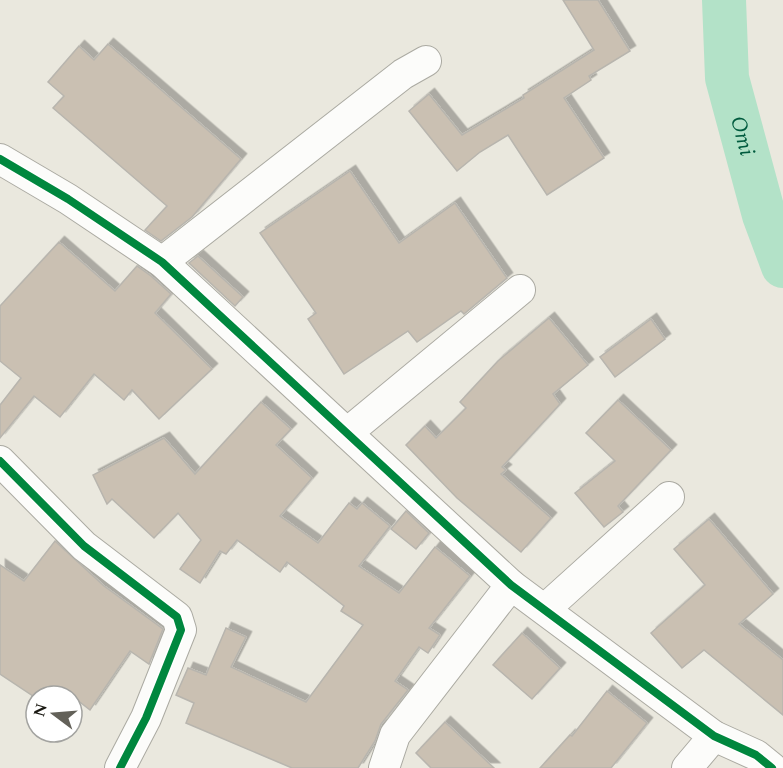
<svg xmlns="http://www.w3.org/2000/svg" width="783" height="768" viewBox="0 0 783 768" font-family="Spectral,serif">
<defs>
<filter id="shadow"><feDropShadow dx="5.5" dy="-5.5" stdDeviation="0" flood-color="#0004"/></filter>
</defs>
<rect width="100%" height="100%" fill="#eae8de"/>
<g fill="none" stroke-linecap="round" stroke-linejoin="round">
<!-- river -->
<path stroke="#b3e2c8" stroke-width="44" id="s1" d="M724,0L727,78L764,215L783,266"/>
</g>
<!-- building -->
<g fill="#cac0b2" stroke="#b8b5ae" stroke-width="1.5" filter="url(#shadow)">
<polygon points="563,0 598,0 630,51 589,76 591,80 564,98 604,158 547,195 508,135 480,152 457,171 409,111 429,94 462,135 524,98 523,95 594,50"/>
<polygon points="108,44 241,159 192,217 161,241 145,230 167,206 53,108 64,96 48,82 79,46 94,60"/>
<polygon points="350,171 399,243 455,203 507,278 464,314 461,311 417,342 408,331 344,374 308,319 316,313 260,233"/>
<polygon points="59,242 115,291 137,266 151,276 171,294 155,313 212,369 159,419 132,390 124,400 94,374 60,417 34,396 0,438 0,405 21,378 0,361 0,306"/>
<polygon points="198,256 243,297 235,306 189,263"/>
<polygon points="549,318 588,365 553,394 560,404 502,467 506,470 501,474 551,518 521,552 457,498 406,445 425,426 436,438 466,408 460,402 498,361"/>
<polygon points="651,319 665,339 615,377 600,357"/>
<polygon points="618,400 671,450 618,506 623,512 604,527 575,493 615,461 586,433"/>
<polygon points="261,402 291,429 276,445 312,478 280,516 318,543 349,503 357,509 362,503 390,526 359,566 399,593 435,547 470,576 429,628 440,635 428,653 419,647 395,681 408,690 381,724 375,741 358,768 292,768 186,723 194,703 176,695 188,668 206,675 226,628 246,637 231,667 306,702 363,625 341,611 344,606 287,562 280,572 237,540 226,554 220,551 200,583 180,569 201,540 178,513 154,538 112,499 107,504 93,475 164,438 195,474"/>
<polygon points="406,511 429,533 416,549 391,529"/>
<polygon points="709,519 773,594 739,624 783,660 783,715 704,650 682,668 651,633 705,585 674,549"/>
<polygon points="55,541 104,586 163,629 149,664 130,651 90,710 72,696 33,696 0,674 0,565 24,581"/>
<polygon points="522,633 560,668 532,699 493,665"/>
<polygon points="607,691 647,723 611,768 540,768 570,735 572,736"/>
<polygon points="445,722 494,768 431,768 416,753"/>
</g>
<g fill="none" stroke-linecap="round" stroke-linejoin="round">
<defs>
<g id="minor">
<polyline points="0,159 68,199 162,262 511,585 714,736 756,755 772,768"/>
<polyline points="162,262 403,74 426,61"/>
<polyline points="347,433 520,290"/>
<polyline points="0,461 84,546 177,617 181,630 146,718 120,768"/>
<polyline points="545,609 669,497"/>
<polyline points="384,768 395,735 511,585"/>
<polyline points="687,768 714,736"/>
</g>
</defs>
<!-- minor casing -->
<use href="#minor" stroke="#abaaa2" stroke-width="32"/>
<!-- minor -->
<use href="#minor" stroke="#fcfcfa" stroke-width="30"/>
<defs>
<g id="cycleway">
<polyline points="0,159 68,199 162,262 511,585 714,736 756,755 772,768"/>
<polyline points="0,461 84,546 177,617 181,630 146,718 120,768"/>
</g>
</defs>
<!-- cycleway casing -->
<use href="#cycleway" stroke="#fff" stroke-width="11"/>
<!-- cycleway -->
<use href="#cycleway" stroke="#00873e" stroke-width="8"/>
</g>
<g text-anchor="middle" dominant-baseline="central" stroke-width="6" stroke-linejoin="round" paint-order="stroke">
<!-- water labels -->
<g font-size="22" font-style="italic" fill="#005b3e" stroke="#fff">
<text stroke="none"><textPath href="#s1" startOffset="138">Omi</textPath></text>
</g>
</g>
<!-- north arrow -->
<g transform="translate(54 714) rotate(286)"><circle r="28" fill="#ffffff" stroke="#a3a3a0" stroke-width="1.5"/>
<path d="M0-4.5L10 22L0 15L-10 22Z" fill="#636159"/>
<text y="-9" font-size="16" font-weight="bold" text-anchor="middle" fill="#1a1912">N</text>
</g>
</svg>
